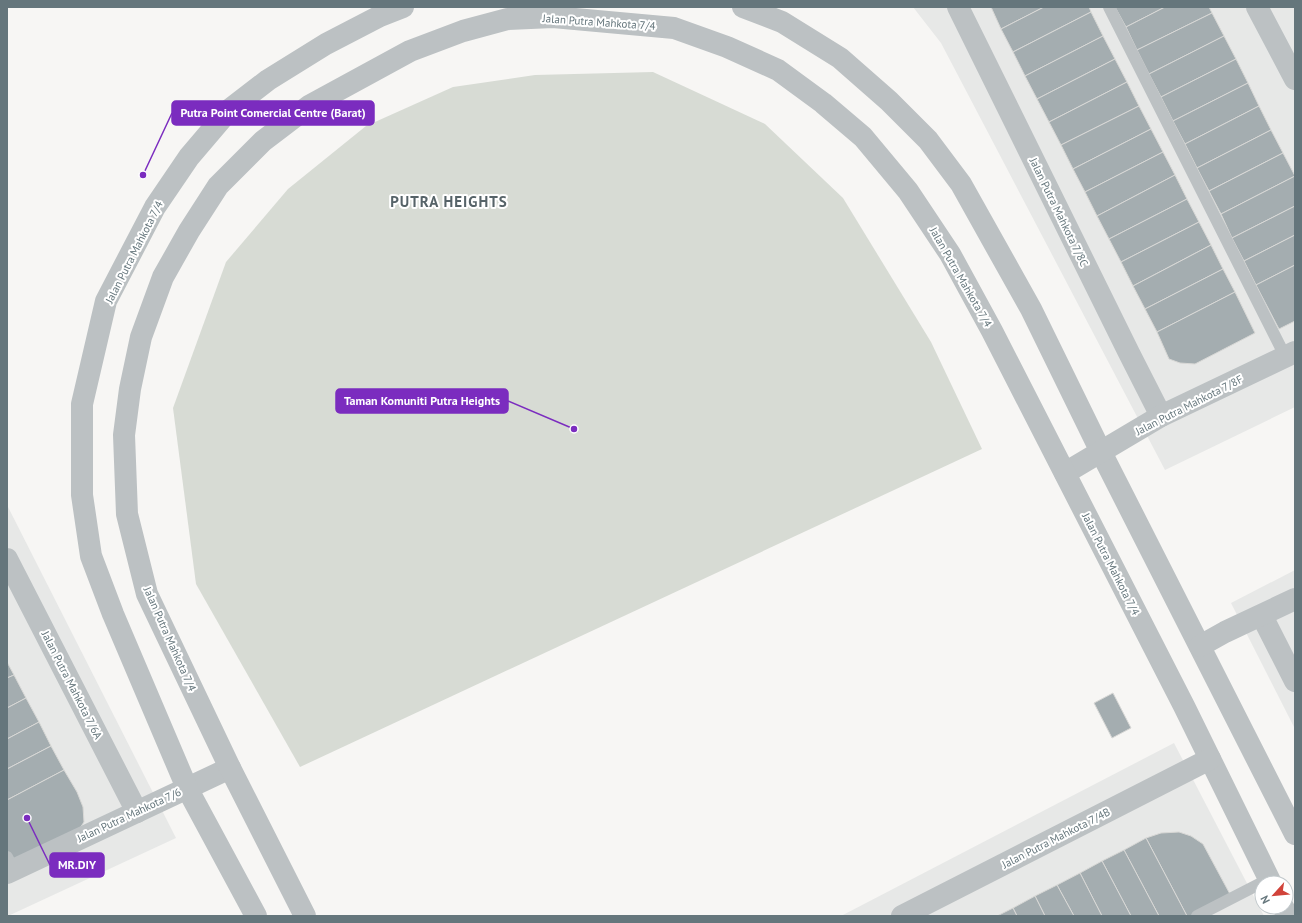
<svg xmlns="http://www.w3.org/2000/svg" width="1302" height="923" viewBox="0 0 1302 923" font-family="'PT Sans',sans-serif">
<rect width="100%" height="100%" fill="#f7f6f4"/>
<!-- built -->
<g fill="#e7e8e7">
<polygon points="913,7 1295,7 1295,407 1165,470 941,43"/>
<polygon points="7,505 176,838 8,916 7,916"/>
<polygon points="1295,570 1295,729 1231,603"/>
<polygon points="1174,743 1264,916 841,916"/>
</g>
<!-- green -->
<polygon fill="#d7dbd4" points="653,72 765,124 843,198 931,342 982,449 300,767 196,584 173,408 226,262 288,189 366,126 453,87 535,75"/>
<!-- building -->
<g fill="#a4adb0" stroke="#d8d8d6">
<polygon points="991,7 1044,7 1001,29"/>
<polygon points="1044,7 1089,7 1091,12 1013,52 1001,29"/>
<polygon points="1115,7 1165,7 1126,27"/>
<polygon points="1165,7 1209,7 1212,13 1137,50 1126,27"/>
<polygon points="1091,12 1103,36 1025,76 1013,52"/>
<polygon points="1212,13 1224,36 1149,74 1137,50"/>
<polygon points="1103,36 1115,59 1037,99 1025,76"/>
<polygon points="1224,36 1236,59 1161,97 1149,74"/>
<polygon points="1115,59 1127,82 1049,122 1037,99"/>
<polygon points="1236,59 1248,83 1173,121 1161,97"/>
<polygon points="1127,82 1139,106 1061,145 1049,122"/>
<polygon points="1248,83 1259,106 1185,144 1173,121"/>
<polygon points="1139,106 1151,129 1073,169 1061,145"/>
<polygon points="1259,106 1271,130 1197,168 1185,144"/>
<polygon points="1151,129 1163,152 1085,192 1073,169"/>
<polygon points="1271,130 1283,153 1209,191 1197,168"/>
<polygon points="1163,152 1175,175 1097,216 1085,192"/>
<polygon points="1283,153 1295,176 1221,214 1209,191"/>
<polygon points="1175,175 1187,199 1109,239 1097,216"/>
<polygon points="1295,176 1295,206 1232,238 1221,214"/>
<polygon points="1187,199 1199,222 1121,262 1109,239"/>
<polygon points="1295,206 1295,235 1244,261 1232,238"/>
<polygon points="1199,222 1211,245 1133,286 1121,262"/>
<polygon points="1295,235 1295,265 1256,285 1244,261"/>
<polygon points="1211,245 1223,269 1145,309 1133,286"/>
<polygon points="1295,265 1295,321 1279,329 1256,285"/>
<polygon points="1223,269 1235,292 1157,332 1145,309"/>
<polygon points="1235,292 1255,333 1195,364 1180,363 1169,359 1157,332"/>
<polygon points="7,662 14,675 7,678"/>
<polygon points="14,675 26,698 7,708 7,678"/>
<polygon points="1113,693 1131,728 1112,738 1094,703"/>
<polygon points="26,698 39,722 7,739 7,708"/>
<polygon points="39,722 51,746 7,769 7,739"/>
<polygon points="51,746 64,770 7,800 7,769"/>
<polygon points="64,770 77,792 83,807 84,822 76,834 14,867 7,853 7,800"/>
<polygon points="1179,832 1191,836 1203,844 1231,896 1191,916 1187,916 1146,838 1161,833"/>
<polygon points="1146,838 1187,916 1159,916 1124,850"/>
<polygon points="1124,850 1159,916 1131,916 1102,861"/>
<polygon points="1102,861 1131,916 1102,916 1080,873"/>
<polygon points="1080,873 1102,916 1074,916 1057,885"/>
<polygon points="1057,885 1074,916 1045,916 1035,896"/>
<polygon points="1035,896 1045,916 1017,916 1013,908"/>
<polygon points="1013,908 1017,916 997,916"/>
</g>
<g fill="none" stroke-linecap="round" stroke-linejoin="round">
<!-- service -->
<g stroke="#bcc1c3" stroke-width="12">
<polyline points="1109,7 1285,356"/>
<polyline points="7,857 14,870"/>
<polyline points="1197,916 1269,879"/>
</g>
<!-- minor -->
<g stroke="#bcc1c3" stroke-width="22">
<polyline points="743,7 782,22 840,58 889,101 928,140 961,184 1031,309 1101,452 1295,834"/>
<polyline points="958,7 1129,353 1161,416"/>
<polyline points="1257,7 1295,79"/>
<polyline points="1065,473 1161,416 1295,352"/>
<polyline points="7,559 137,812"/>
<polyline points="1262,616 1295,681"/>
<polyline points="1200,646 1225,632 1295,599"/>
<polyline points="7,873 230,768"/>
<polyline points="1283,907 1288,916"/>
<polyline points="256,916 187,788 113,614 91,556 82,495 82,404 106,301 155,207 189,157 229,110 268,80 326,44 380,16 403,7"/>
<polyline points="305,916 230,768 147,594 127,514 124,435 130,389 141,337 163,277 189,231 218,186 263,141 309,106 410,51 463,31 508,19 553,17 674,28 727,47 778,70 823,103 863,137 908,191 950,254 992,331 1184,706 1271,883"/>
<polyline points="902,916 1210,759"/>
</g>
</g>
<g text-anchor="middle" dominant-baseline="central" stroke-width="4" stroke-linejoin="round" paint-order="stroke">
<!-- street labels -->
<g font-size="11" fill="#65767c" stroke="#fff">
<text transform="translate(599 22) rotate(4)">Jalan Putra Mahkota 7/4</text>
<text transform="translate(1059 212) rotate(64)">Jalan Putra Mahkota 7/8C</text>
<text transform="translate(134 252) rotate(-63)">Jalan Putra Mahkota 7/4</text>
<text transform="translate(961 277) rotate(60)">Jalan Putra Mahkota 7/4</text>
<text transform="translate(1189 405) rotate(-27)">Jalan Putra Mahkota 7/8F</text>
<text transform="translate(1111 564) rotate(63)">Jalan Putra Mahkota 7/4</text>
<text transform="translate(170 639) rotate(66)">Jalan Putra Mahkota 7/4</text>
<text transform="translate(72 685) rotate(63)">Jalan Putra Mahkota 7/6A</text>
<text transform="translate(129 815) rotate(-25)">Jalan Putra Mahkota 7/6</text>
<text transform="translate(1056 838) rotate(-27)">Jalan Putra Mahkota 7/4B</text>
</g>
<!-- district labels -->
<g font-size="15" font-weight="bold" letter-spacing="1" fill="#566368" stroke="#fff">
<text x="449" y="201">PUTRA HEIGHTS</text>
</g>
</g>
<!-- callouts -->
<path fill="none" stroke="#7b2cbf" stroke-width="1.5" d="M143 175L172 113M574 429L508 401M27 818L50 865"/>
<g fill="#7b2cbf" stroke="#fff" stroke-width="1.5">
<circle cx="143" cy="175" r="4"/>
<circle cx="574" cy="429" r="4"/>
<circle cx="27" cy="818" r="4"/>
</g>
<g fill="#7b2cbf" stroke="#7b2cbf" stroke-width="1.5">
<rect x="172" y="101" width="202" height="24" rx="4"/>
<rect x="336" y="389" width="172" height="24" rx="4"/>
<rect x="50" y="853" width="54" height="24" rx="4"/>
</g>
<g font-size="12" text-anchor="middle" font-weight="bold" fill="#fff">
<text x="273" y="117">Putra Point Comercial Centre (Barat)</text>
<text x="422" y="405">Taman Komuniti Putra Heights</text>
<text x="77" y="869">MR.DIY</text>
</g>
<!-- border -->
<rect width="1302" height="923" fill="none" stroke="#65767c" stroke-width="16"/>
<!-- north arrow -->
<g transform="translate(1274 895) rotate(243)"><circle r="19" fill="#ffffff" stroke="#c1c8cb"/>
<path d="M0-3L7 15L0 10L-7 15Z" fill="#d1433a"/>
<text y="-6" font-size="11" font-weight="bold" text-anchor="middle" fill="#65767c">N</text>
</g>
</svg>
